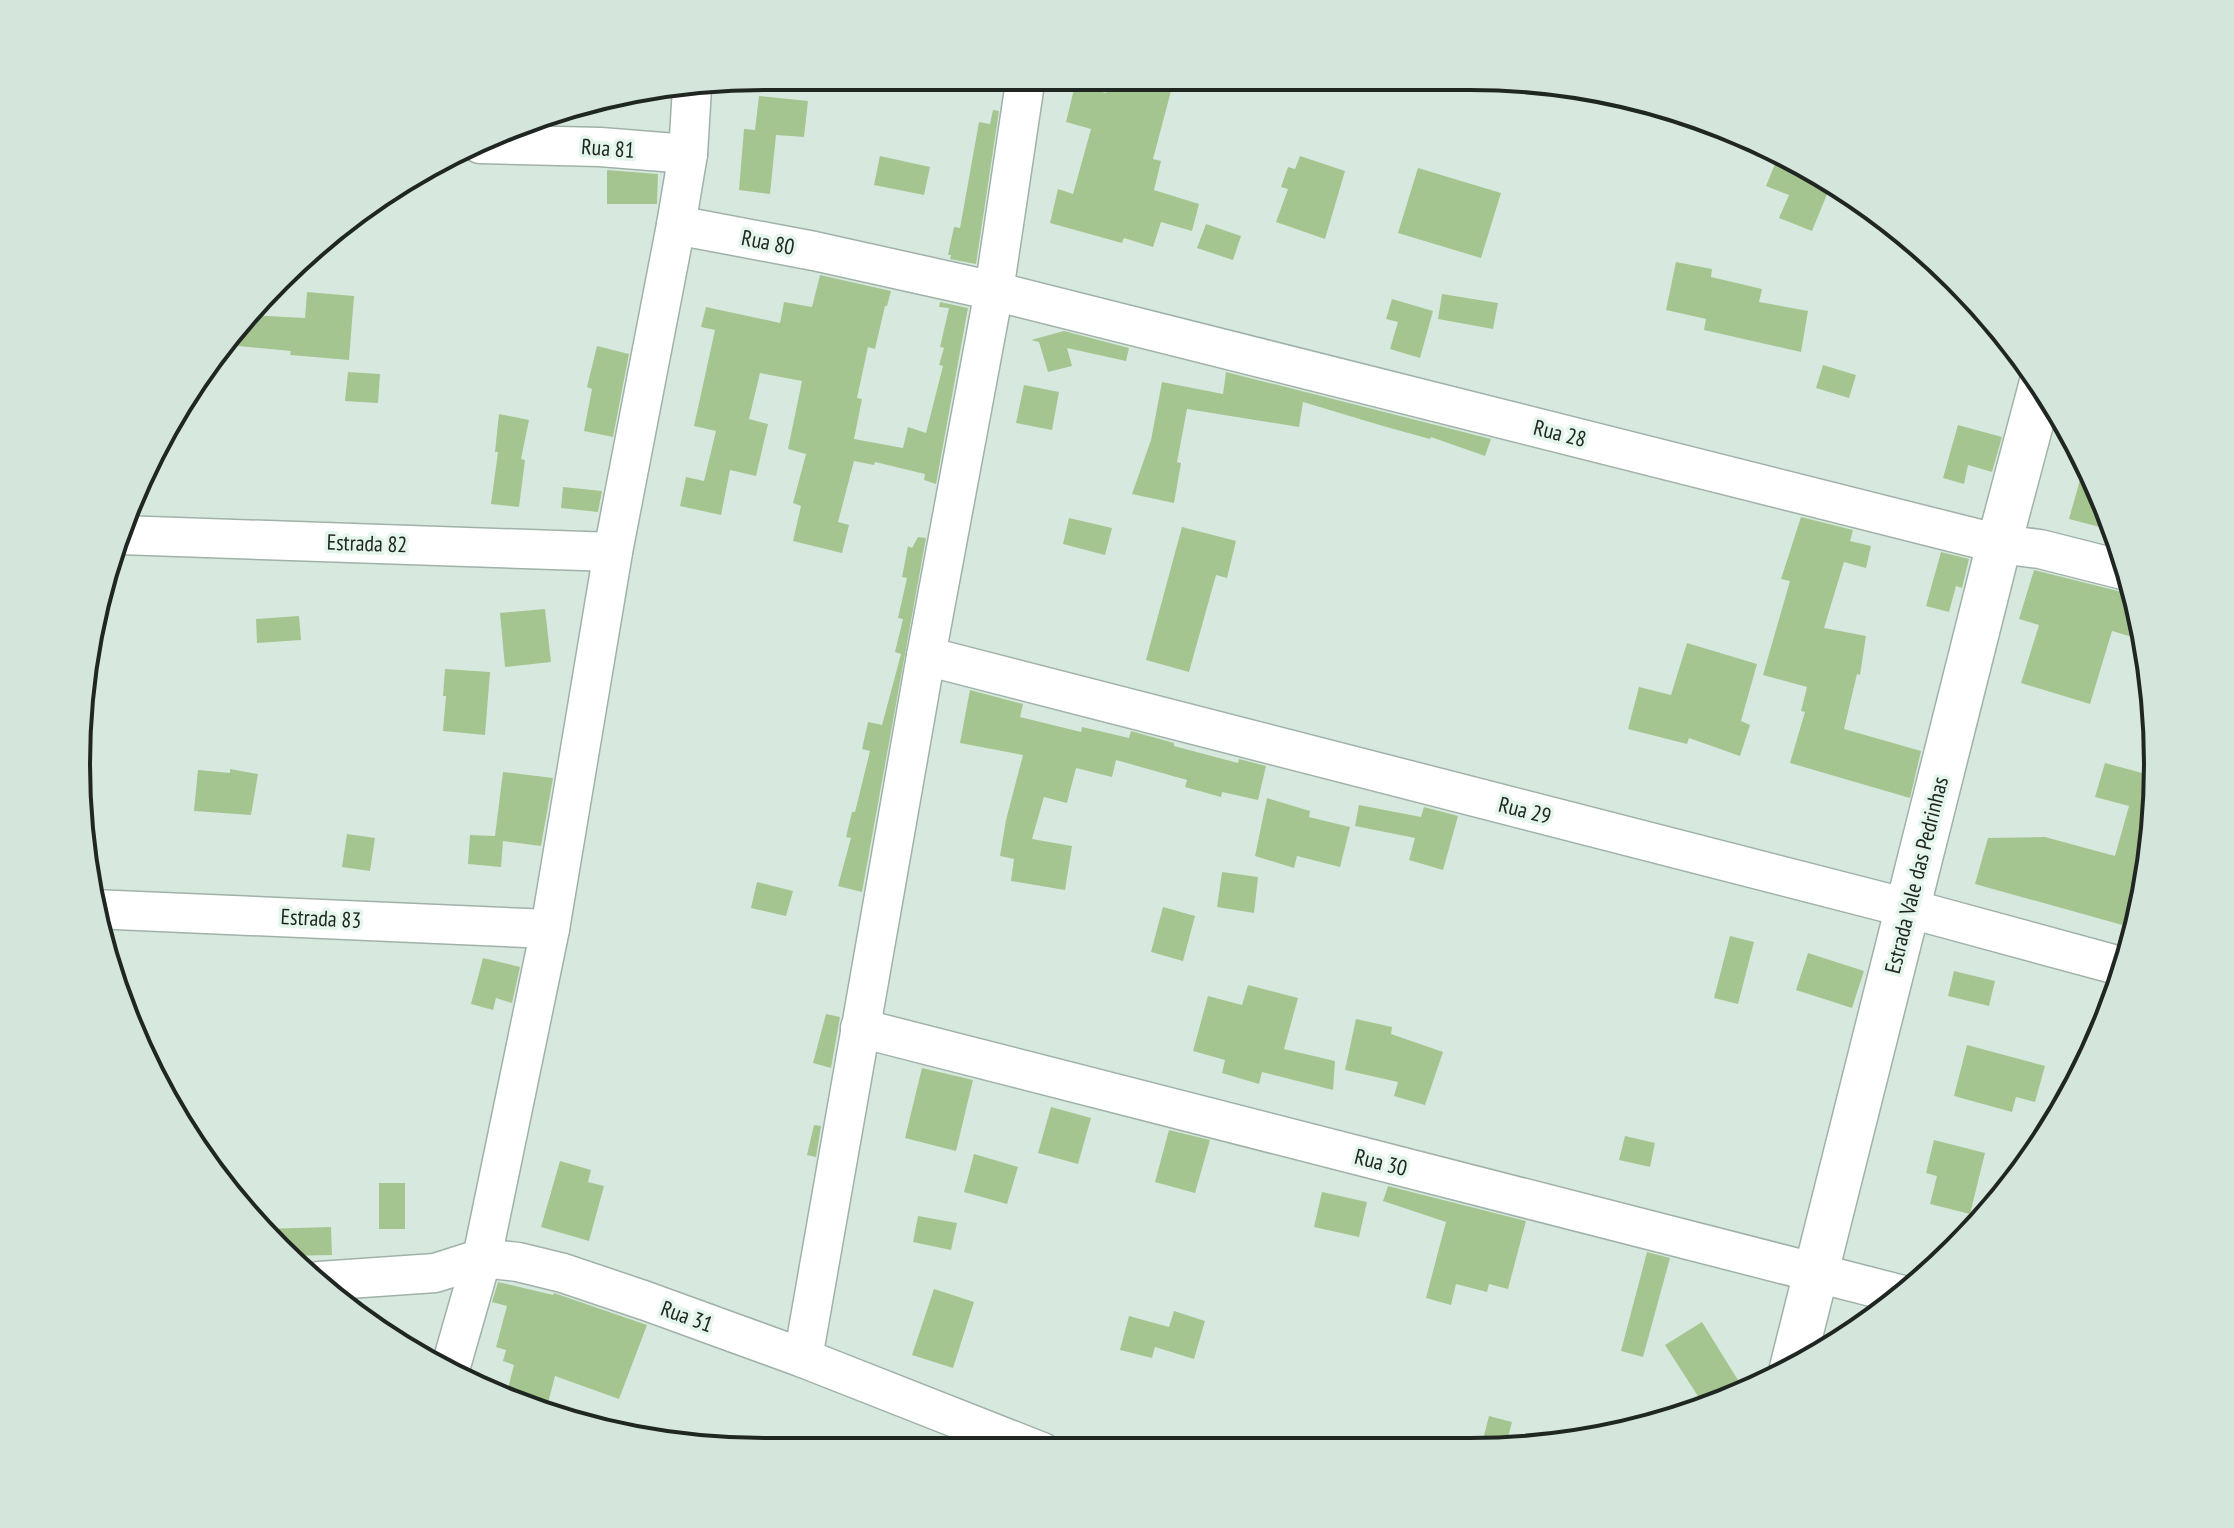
<svg xmlns="http://www.w3.org/2000/svg" width="2234" height="1528" viewBox="0 0 2234 1528" font-family="'PT Sans Narrow',sans-serif">
<rect width="100%" height="100%" fill="#d7e9df"/>
<!-- building -->
<g fill="#a5c590">
<polygon points="1107,76 1175,76 1153,159 1161,161 1154,190 1199,204 1192,231 1161,222 1153,247 1124,238 1122,243 1050,223 1058,189 1073,194 1091,129 1066,122 1075,85 1106,93"/>
<polygon points="759,96 808,101 804,137 776,135 770,194 739,190 744,129 755,130"/>
<polygon points="993,110 999,111 976,264 950,259 951,255 948,255 954,227 960,228 979,122 990,124"/>
<polygon points="1779,154 1793,160 1830,187 1812,231 1779,218 1789,195 1766,186"/>
<polygon points="880,156 930,167 924,195 874,185"/>
<polygon points="1300,156 1345,171 1325,239 1276,222 1288,189 1281,187 1288,167 1295,169"/>
<polygon points="1418,168 1501,193 1481,258 1398,233"/>
<polygon points="607,170 658,174 657,204 607,204"/>
<polygon points="1206,224 1241,236 1233,260 1197,248"/>
<polygon points="1676,262 1712,269 1711,277 1762,289 1759,302 1808,311 1801,352 1704,330 1706,319 1666,310"/>
<polygon points="820,275 891,291 887,306 885,306 875,349 868,347 857,398 862,399 854,439 903,448 908,427 926,433 943,366 939,365 944,348 940,347 949,308 939,307 940,302 968,308 936,484 924,480 925,474 875,462 874,465 854,461 838,522 849,525 842,553 793,541 801,506 793,503 806,454 788,449 802,381 760,373 749,419 768,424 756,476 730,470 721,515 680,506 686,477 704,481 716,431 694,426 715,330 701,327 706,307 780,323 784,302 812,307"/>
<polygon points="307,292 354,296 349,360 290,355 291,351 238,346 240,324 250,315 305,318"/>
<polygon points="1442,294 1498,303 1493,329 1438,319"/>
<polygon points="1392,299 1433,311 1420,358 1390,349 1398,322 1386,319"/>
<polygon points="1064,331 1129,348 1126,361 1067,348 1072,366 1048,372 1039,342 1031,340"/>
<polygon points="597,346 629,354 613,437 584,431 592,389 587,387"/>
<polygon points="1823,365 1856,375 1849,398 1816,388"/>
<polygon points="348,372 380,374 378,403 345,401"/>
<polygon points="1226,372 1491,439 1485,456 1431,437 1430,439 1383,426 1303,402 1299,427 1187,409 1177,462 1181,463 1174,503 1132,494 1151,440 1162,382 1223,394"/>
<polygon points="1024,385 1059,392 1052,430 1016,423"/>
<polygon points="499,414 529,420 521,459 525,460 519,507 491,504 498,452 495,452"/>
<polygon points="1958,425 2002,437 1992,472 1968,465 1964,484 1943,478"/>
<polygon points="2085,462 2105,500 2115,531 2069,519"/>
<polygon points="563,487 602,491 598,512 561,508"/>
<polygon points="1801,517 1853,530 1850,541 1871,546 1866,568 1844,562 1824,628 1866,636 1860,675 1857,674 1844,729 1921,751 1910,798 1790,763 1805,712 1801,711 1807,687 1763,675 1790,581 1781,579"/>
<polygon points="1069,518 1112,528 1105,555 1063,544"/>
<polygon points="1182,527 1236,541 1227,578 1216,575 1189,672 1146,660"/>
<polygon points="918,537 926,538 862,892 838,886 851,838 846,837 852,812 855,812 870,751 862,749 868,722 882,725 901,654 895,652 903,619 898,618 907,578 902,577 908,546 912,548"/>
<polygon points="1941,552 1969,559 1962,588 1956,586 1949,612 1926,606"/>
<polygon points="2034,570 2122,592 2133,592 2145,629 2146,641 2112,631 2090,704 2021,683 2039,625 2019,619"/>
<polygon points="545,609 551,662 505,667 500,613"/>
<polygon points="299,616 301,640 257,643 256,619"/>
<polygon points="1687,643 1757,664 1741,721 1750,725 1740,756 1689,738 1687,744 1628,729 1639,687 1671,695"/>
<polygon points="445,669 490,672 485,735 443,731 446,696 443,696"/>
<polygon points="970,690 1023,704 1020,717 1081,732 1082,727 1129,738 1131,731 1174,743 1174,746 1238,763 1239,759 1266,766 1258,800 1222,792 1221,797 1185,787 1187,780 1116,760 1112,777 1076,768 1067,803 1044,797 1032,839 1072,846 1065,890 1011,881 1014,859 1000,856 1006,820 1023,755 960,743"/>
<polygon points="2105,763 2157,777 2147,877 2133,928 1975,884 1988,838 2045,837 2115,856 2129,806 2095,797"/>
<polygon points="230,769 258,774 251,815 194,811 198,770 230,773"/>
<polygon points="503,772 553,778 541,846 503,841 501,867 468,864 470,835 495,836"/>
<polygon points="1267,798 1310,811 1309,817 1350,827 1340,867 1297,856 1294,868 1255,856"/>
<polygon points="1359,805 1421,817 1424,807 1458,816 1443,870 1409,860 1415,838 1355,826"/>
<polygon points="347,834 375,838 370,871 342,867"/>
<polygon points="1222,872 1258,877 1254,913 1217,907"/>
<polygon points="757,882 793,891 786,916 751,908"/>
<polygon points="1163,907 1195,916 1183,961 1151,952"/>
<polygon points="1730,936 1754,942 1738,1004 1714,998"/>
<polygon points="1808,953 1864,971 1852,1008 1796,990"/>
<polygon points="483,958 520,967 512,1003 496,998 493,1010 471,1004"/>
<polygon points="1954,971 1995,981 1989,1006 1948,996"/>
<polygon points="1248,985 1298,998 1284,1049 1335,1061 1333,1090 1262,1072 1259,1084 1222,1073 1225,1060 1193,1051 1208,996 1242,1005"/>
<polygon points="826,1014 840,1017 831,1068 813,1063"/>
<polygon points="1356,1019 1392,1027 1391,1034 1443,1052 1425,1105 1394,1096 1398,1082 1345,1070"/>
<polygon points="1967,1045 2045,1066 2035,1102 2016,1097 2012,1112 1954,1096"/>
<polygon points="922,1068 973,1080 956,1151 905,1138"/>
<polygon points="1051,1107 1091,1118 1078,1164 1038,1153"/>
<polygon points="814,1125 821,1126 816,1157 807,1155"/>
<polygon points="1169,1130 1210,1140 1195,1193 1155,1182"/>
<polygon points="1625,1136 1655,1143 1650,1167 1619,1160"/>
<polygon points="1934,1140 1985,1153 1970,1214 1930,1204 1937,1176 1926,1173"/>
<polygon points="974,1154 1018,1167 1007,1204 964,1192"/>
<polygon points="560,1161 591,1170 588,1182 604,1186 589,1241 541,1227"/>
<rect x="379" y="1183" width="26" height="46"/>
<polygon points="1388,1186 1526,1221 1508,1289 1489,1284 1487,1292 1456,1284 1451,1305 1426,1298 1446,1222 1383,1201"/>
<polygon points="1322,1192 1367,1202 1359,1237 1314,1227"/>
<polygon points="918,1216 957,1223 951,1250 913,1242"/>
<polygon points="331,1227 332,1255 285,1256 278,1251 261,1229"/>
<polygon points="1647,1252 1670,1258 1643,1357 1621,1351"/>
<polygon points="498,1282 553,1295 554,1293 557,1294 647,1325 619,1399 555,1376 547,1407 506,1396 514,1365 503,1361 506,1350 496,1347 507,1306 492,1302"/>
<polygon points="934,1289 974,1302 953,1368 912,1355"/>
<polygon points="1174,1311 1205,1321 1194,1359 1155,1347 1152,1358 1120,1350 1129,1316 1169,1327"/>
<polygon points="1702,1322 1741,1385 1705,1407 1665,1345"/>
<polygon points="1489,1416 1512,1422 1505,1449 1480,1451"/>
</g>
<g fill="none" stroke-linecap="round" stroke-linejoin="round">
<defs>
<g id="minor">
<polyline points="480,144 600,147 688,154"/>
<polyline points="676,225 814,251 994,291 1999,544 2040,549 2127,571"/>
<polyline points="120,535 613,552"/>
<polyline points="926,656 1907,908 2124,967"/>
<polyline points="93,909 550,929"/>
<polyline points="860,1028 1903,1295"/>
<polyline points="319,1281 435,1273 482,1258 518,1262 563,1273 646,1301 803,1358 1042,1452"/>
<polyline points="803,1358 926,656 994,291 1026,76"/>
<polyline points="449,1373 482,1258 550,929 613,552 676,225 688,154 692,88"/>
</g>
<polyline id="major" points="1792,1368 1999,544 2042,382"/>
</defs>
<!-- minor casing -->
<use href="#minor" stroke="#a0b2a8" stroke-width="41"/>
<!-- major casing -->
<use href="#major" stroke="#a0b2a8" stroke-width="47"/>
<!-- minor -->
<use href="#minor" stroke="#fff" stroke-width="38"/>
<!-- major -->
<use href="#major" stroke="#fff" stroke-width="44"/>
</g>
<g text-anchor="middle" dominant-baseline="central" stroke-width="7" stroke-linejoin="round" paint-order="stroke">
<!-- street labels -->
<g font-size="22" fill="#202723" stroke="#e4f6ec">
<text transform="translate(608 148) rotate(4)">Rua 81</text>
<text transform="translate(768 242) rotate(11)">Rua 80</text>
<text transform="translate(1560 433) rotate(14)">Rua 28</text>
<text transform="translate(367 543) rotate(2)">Estrada 82</text>
<text transform="translate(1525 810) rotate(14)">Rua 29</text>
<text transform="translate(1916 875) rotate(-76)">Estrada Vale das Pedrinhas</text>
<text transform="translate(321 918) rotate(3)">Estrada 83</text>
<text transform="translate(1381 1162) rotate(14)">Rua 30</text>
<text transform="translate(687 1316) rotate(20)">Rua 31</text>
</g>
</g>
<!-- crop -->
<path d="M0 0H2234V1528H0ZM764 90H1470A674 674 0 0 1 2144 764V764A674 674 0 0 1 1470 1438H764A674 674 0 0 1 90 764V764A674 674 0 0 1 764 90Z" fill="#d4e5dc" fill-rule="evenodd"/>
<path fill="none" stroke="#202723" stroke-width="4" d="M764 90H1470A674 674 0 0 1 2144 764V764A674 674 0 0 1 1470 1438H764A674 674 0 0 1 90 764V764A674 674 0 0 1 764 90Z"/>
</svg>
